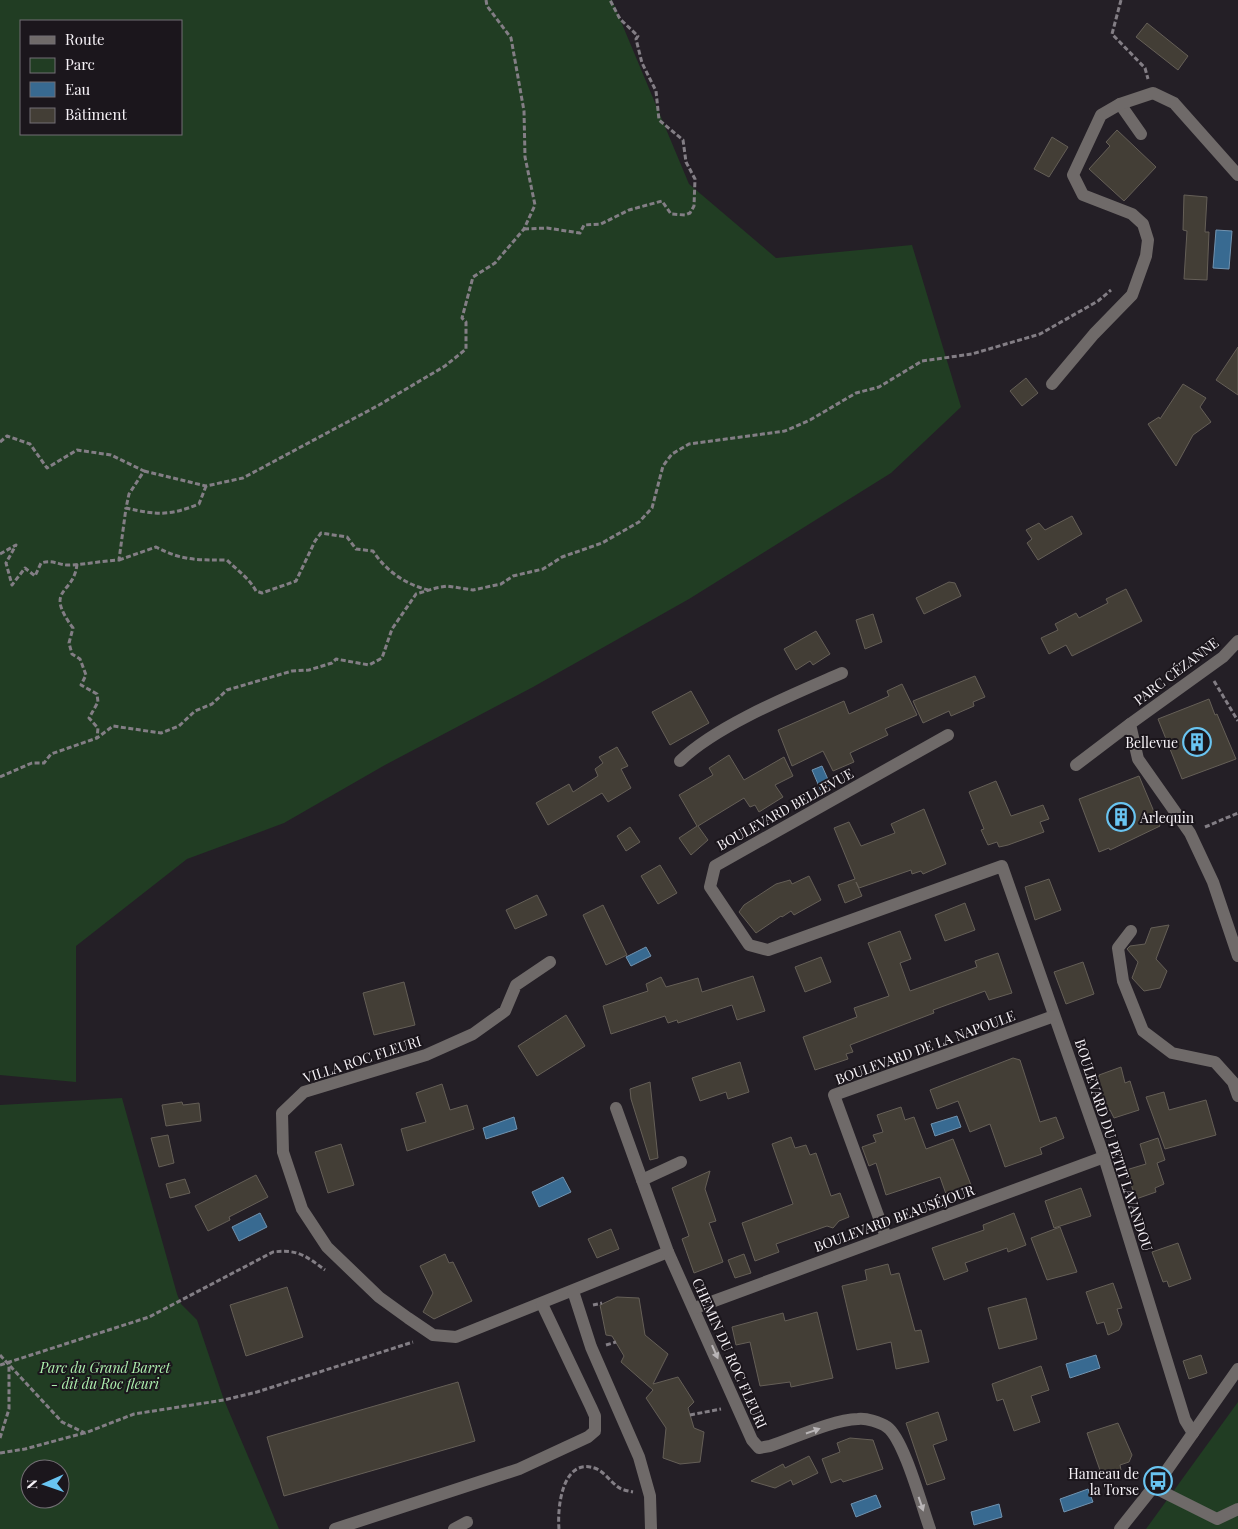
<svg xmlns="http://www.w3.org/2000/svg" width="1238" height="1529" viewBox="0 0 1238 1529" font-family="'Playfair Display',serif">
<rect width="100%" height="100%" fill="#241f26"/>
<!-- green -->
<g fill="#213d23" fill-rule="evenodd">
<path d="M0,0H612L689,184L776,258L912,245L961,407L891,473L689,599L533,687L385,765L284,823L187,859L76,946V1082L0,1075ZM181,21V134H21V21Z"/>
<path d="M122,1098L177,1294L181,1304L197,1320L224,1400L279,1529H0V1105ZM30,1469H60V1499H30Z"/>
<polygon points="1238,1402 1238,1529 1146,1529"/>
</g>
<!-- water -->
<g fill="#386a91" stroke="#7193b0">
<polygon points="1216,230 1232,231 1229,269 1213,268"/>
<polygon points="822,766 831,786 821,791 812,770"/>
<polygon points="646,947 651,956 631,966 626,957"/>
<polygon points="957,1116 961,1127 935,1136 931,1124"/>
<polygon points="514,1117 517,1129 486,1139 483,1128"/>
<polygon points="563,1177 571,1192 539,1207 532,1192"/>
<polygon points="260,1213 267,1227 239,1241 232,1227"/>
<polygon points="1096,1355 1100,1368 1070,1378 1066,1364"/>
<polygon points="1088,1489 1093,1502 1064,1512 1060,1499"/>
<polygon points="876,1495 881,1507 856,1517 851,1504"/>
<polygon points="999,1504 1002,1517 974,1525 971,1512"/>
</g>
<!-- building -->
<g fill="#433e36" stroke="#655f57">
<polygon points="1147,23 1188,56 1178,70 1136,37"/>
<polygon points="1117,130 1156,167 1124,201 1089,169 1110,146 1106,142"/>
<polygon points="1052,137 1068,147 1049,177 1034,169"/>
<polygon points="1184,195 1207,197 1205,232 1209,232 1207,280 1184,279 1187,231 1183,230"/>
<polygon points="1238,347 1238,395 1216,380"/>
<polygon points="1026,378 1038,393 1022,406 1010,391"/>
<polygon points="1183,384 1206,398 1200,407 1211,422 1193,435 1176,466 1148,424 1159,417 1160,419"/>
<polygon points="1072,516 1082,534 1038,560 1027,543 1032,539 1026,530 1039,523 1045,530"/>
<polygon points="949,582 955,583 961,596 924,614 916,598"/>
<polygon points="1126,589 1142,621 1072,656 1066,645 1049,654 1041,638 1058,630 1055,624 1076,613 1079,618 1108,603 1106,599"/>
<polygon points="873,614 882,642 865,649 856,620"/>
<polygon points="816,631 830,654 813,665 810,661 796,670 784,649"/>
<polygon points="975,676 985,697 973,702 974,706 951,716 949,711 923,723 913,701"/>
<polygon points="902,684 917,715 885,729 888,735 850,753 854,762 833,771 823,751 792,766 778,730 844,701 849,714 889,696 887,691"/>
<polygon points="691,691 709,723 670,745 652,712"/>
<polygon points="1209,699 1215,715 1217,714 1236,759 1182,779 1158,719"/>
<polygon points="617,747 628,766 621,769 631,788 608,802 602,793 548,825 536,803 569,784 573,792 598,776 595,769 603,763 599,757"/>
<polygon points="729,755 744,780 784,757 793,776 775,785 783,797 759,812 755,805 750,807 744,798 698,826 708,840 691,855 679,838 697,826 679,795 713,775 709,768"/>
<polygon points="1139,776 1160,826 1110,850 1109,848 1099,852 1079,799"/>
<polygon points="996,781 1011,816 1043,805 1049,819 1040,822 1044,832 1008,845 999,847 997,842 988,845 981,830 984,829 969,792"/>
<polygon points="924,809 946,864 923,874 921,871 912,874 911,870 859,888 856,882 862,896 845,903 838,885 855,879 834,828 849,822 861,846 895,833 891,824"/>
<polygon points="630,827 640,842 626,851 617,836"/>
<polygon points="660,865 677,893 658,904 641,876"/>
<polygon points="809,876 821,900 794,915 791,911 782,917 781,916 756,933 739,912 744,905 776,884 790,880 792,884"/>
<polygon points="1049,879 1061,910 1035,920 1025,887"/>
<polygon points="537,895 547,915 515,929 506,910"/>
<polygon points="965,903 975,930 945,941 935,915"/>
<polygon points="603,905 627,955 606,965 583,915"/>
<polygon points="1169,925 1156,959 1167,971 1160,988 1144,991 1132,978 1138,962 1127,949 1130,946 1145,944 1151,928"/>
<polygon points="900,931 911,959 900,963 910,991 977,967 975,961 998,953 1012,993 989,1000 985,991 933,1010 934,1013 850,1045 853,1052 846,1054 848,1059 815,1070 803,1037 857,1017 854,1008 889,996 868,943"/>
<polygon points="821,957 831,982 805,992 795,967"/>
<polygon points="1083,962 1094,994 1066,1004 1054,972"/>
<polygon points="753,976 765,1011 737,1020 732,1005 678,1023 677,1020 668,1023 665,1016 611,1034 603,1006 648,991 646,984 661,977 666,987 698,978 702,992"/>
<polygon points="404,982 415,1025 374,1035 363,993"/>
<polygon points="566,1015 585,1046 537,1076 518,1046"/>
<polygon points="1013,1058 1020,1060 1040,1122 1056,1117 1064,1138 1040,1148 1042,1154 1005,1167 990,1124 970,1132 958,1101 937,1109 930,1090"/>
<polygon points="740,1062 749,1092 728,1099 726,1092 700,1101 692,1078"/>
<polygon points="1121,1067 1125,1083 1130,1081 1139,1110 1114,1118 1110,1110 1107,1111 1096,1078 1099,1077 1099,1075"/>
<polygon points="650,1082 658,1158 650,1160 631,1099 630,1089"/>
<polygon points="442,1084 450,1110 467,1105 474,1129 407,1151 401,1129 426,1122 416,1093"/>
<polygon points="1164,1092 1169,1110 1206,1100 1216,1135 1165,1149 1146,1097"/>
<polygon points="182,1102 183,1105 199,1103 201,1121 166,1126 162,1105"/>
<polygon points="901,1107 905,1120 914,1117 926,1149 953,1139 971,1185 946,1194 940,1177 886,1195 876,1163 869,1166 862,1147 876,1142 873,1135 883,1132 877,1115"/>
<polygon points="168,1135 174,1163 159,1167 151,1138"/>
<polygon points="791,1137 795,1148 806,1145 810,1155 816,1153 831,1196 840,1193 849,1217 839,1221 833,1228 827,1226 776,1244 779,1252 755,1261 742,1223 793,1204 772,1144"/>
<polygon points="1158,1138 1165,1160 1157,1163 1164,1184 1155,1188 1156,1192 1136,1199 1126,1170 1146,1164 1140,1144"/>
<polygon points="341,1144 354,1185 328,1193 315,1152"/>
<polygon points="710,1171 705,1189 716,1221 709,1223 723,1262 694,1273 682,1239 689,1236 672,1188"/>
<polygon points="256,1175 268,1197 229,1217 230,1220 208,1231 195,1206"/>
<polygon points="185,1179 190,1193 170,1198 166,1184"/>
<polygon points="1081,1188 1091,1216 1054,1228 1045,1201"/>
<polygon points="1014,1213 1026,1245 1008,1252 1007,1248 965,1263 968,1271 944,1280 932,1248 984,1230 983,1225"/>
<polygon points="1060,1227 1077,1272 1047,1280 1031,1238"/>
<polygon points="611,1229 619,1249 597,1258 588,1239"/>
<polygon points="1178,1243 1191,1279 1169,1287 1167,1281 1163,1282 1152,1252"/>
<polygon points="445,1254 449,1263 453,1262 472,1301 434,1319 423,1312 433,1293 420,1266"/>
<polygon points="744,1254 751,1273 735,1278 728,1260"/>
<polygon points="888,1264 891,1275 899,1273 915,1331 921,1330 929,1362 896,1369 891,1342 857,1350 842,1286 867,1280 865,1270"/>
<polygon points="1113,1283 1122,1308 1117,1309 1122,1324 1119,1330 1108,1335 1104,1322 1097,1324 1086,1292"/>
<polygon points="287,1287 303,1337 246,1356 230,1305"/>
<polygon points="617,1297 639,1298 645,1335 668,1354 653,1384 678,1377 694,1402 688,1408 694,1428 704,1432 700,1462 680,1464 663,1458 666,1428 646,1398 653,1390 621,1362 624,1356 612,1336 606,1335 600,1305"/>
<polygon points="1026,1298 1037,1339 999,1349 988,1308"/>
<polygon points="817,1312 833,1378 791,1387 790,1382 760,1386 750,1342 736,1345 732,1327 783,1313 785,1321"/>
<polygon points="1201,1355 1207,1373 1189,1379 1183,1361"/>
<polygon points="1041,1366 1049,1390 1031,1396 1040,1422 1014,1431 1003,1399 997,1401 992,1384"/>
<polygon points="458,1382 475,1441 284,1496 267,1437"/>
<polygon points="938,1412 947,1440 933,1445 945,1479 927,1485 906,1423"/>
<polygon points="1118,1423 1132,1455 1129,1462 1120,1465 1121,1470 1102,1476 1087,1433"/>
<polygon points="850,1438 873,1440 883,1469 843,1482 841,1479 831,1483 822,1459 840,1452 837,1443"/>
<polygon points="809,1456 818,1473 793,1485 791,1480 775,1488 751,1481 783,1464 785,1468"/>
</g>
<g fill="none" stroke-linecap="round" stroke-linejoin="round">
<!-- path -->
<g stroke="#837e85" stroke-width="3" stroke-dasharray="5 2.5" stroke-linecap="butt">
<polyline points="1121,0 1112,34 1145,68 1148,79"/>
<polyline points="524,229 547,228 580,233 584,225 601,224 629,210 662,201 671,214 685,215 690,213 694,206 695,179 686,162 683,140 659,120 656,91 642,63 636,39 638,36 620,19 610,0"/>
<path d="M0,442L7,436L30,444L47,468L77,450L111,455L144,471L129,494L126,508C157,515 169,516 199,504L206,486"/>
<polyline points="144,471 206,486 243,478 379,405 445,366 466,349 466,322 462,318 473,277 495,263 524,229 535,205 525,157 524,111 511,38 487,6 486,0"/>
<path d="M0,554L16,545L6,563L12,585L25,568L35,576L41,563C54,559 59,566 71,565C87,564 103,561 119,560L126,508"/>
<path d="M119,560L156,547C182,561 200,560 227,560C238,571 249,578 256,591L262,593L296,581L315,541L321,533L347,537L356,549L373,551C386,571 405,584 428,590"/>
<path d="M77,564C74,596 43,587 73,628L69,643L72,654L80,659L86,675L81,685L97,694L98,702L89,718L98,728L97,738"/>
<polyline points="1214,681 1238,721"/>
<polyline points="0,777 32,763 44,763 51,754 97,738 113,726 161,733 179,726 195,711 212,704 227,690 292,671 309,670 332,663 336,659 369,665 382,658 392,629 416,594 436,588 447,586 473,590 501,584 513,576 543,569 562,557 602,543 639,522 652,508 663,466 672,454 689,444 785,431 810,420 856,393 879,387 922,361 972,354 1040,334 1098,301 1111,290"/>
<polyline points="1205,827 1238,813"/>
<polyline points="593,1305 602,1303"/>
<polyline points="606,1345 616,1342"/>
<polyline points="0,1355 62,1422 85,1433 134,1414 224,1400 257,1392 413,1342"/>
<path d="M0,1365L149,1317L273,1252C298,1249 306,1256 325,1270"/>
<polyline points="690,1415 721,1409"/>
<polyline points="0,1438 9,1409 9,1363"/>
<polyline points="0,1453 25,1449 84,1433"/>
<path d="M559,1529C557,1506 563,1455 597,1469C605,1473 611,1482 618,1487C622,1490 628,1491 633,1492"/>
</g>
<!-- minor -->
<g stroke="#6f6a69" stroke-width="12">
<polyline points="1120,104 1141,134"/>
<polyline points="1052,384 1094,334 1132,295 1146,256 1148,240 1143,224 1132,214 1083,195 1073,175 1101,115 1120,104 1153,93 1174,103 1238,175"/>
<polyline points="1238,641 1223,657 1130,724 1138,759 1190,833 1213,882 1238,956"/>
<polyline points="948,735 715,866 710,887 749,945 768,950 1002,866 1104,1157 1185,1420 1193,1433"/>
<path d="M680,761C717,725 794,694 842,673"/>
<polyline points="1076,765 1130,724"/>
<polyline points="1131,931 1118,948 1123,981 1143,1031 1172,1053 1215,1062 1233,1082 1238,1096"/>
<path d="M550,962L516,985L505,1011L473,1034L426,1055L304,1092L282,1113L283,1152L302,1209L327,1247L379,1297L408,1318L433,1335L456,1337L668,1252L752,1440L759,1448L770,1446C795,1438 831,1420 858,1419C866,1418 880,1422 887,1427C904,1439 922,1507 930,1529"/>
<polyline points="616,1108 668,1252"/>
<polyline points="642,1180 681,1162"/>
<polyline points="886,1237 834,1095 1054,1016"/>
<polyline points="573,1291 591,1347 639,1457 650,1496 651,1529"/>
<polyline points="695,1308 1104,1157"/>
<polyline points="1153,1487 1217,1519 1238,1509"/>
<polyline points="335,1529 519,1469 588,1437 595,1431 595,1416 591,1407 542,1304"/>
<polyline points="454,1529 467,1522"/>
<polyline points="1120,1529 1167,1470 1238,1369"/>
</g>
</g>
<!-- one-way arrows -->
<defs><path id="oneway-solid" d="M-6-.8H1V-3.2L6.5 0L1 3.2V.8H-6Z" transform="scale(1.25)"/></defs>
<g fill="#b9b5b7">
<use href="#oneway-solid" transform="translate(715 1352) rotate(66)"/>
<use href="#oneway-solid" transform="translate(813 1431) rotate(-19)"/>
<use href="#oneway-solid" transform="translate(921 1504) rotate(71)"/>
</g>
<!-- icons -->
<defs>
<symbol id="building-ring" viewBox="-11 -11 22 22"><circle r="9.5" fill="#1b161c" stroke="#69c4f1" stroke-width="1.5"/><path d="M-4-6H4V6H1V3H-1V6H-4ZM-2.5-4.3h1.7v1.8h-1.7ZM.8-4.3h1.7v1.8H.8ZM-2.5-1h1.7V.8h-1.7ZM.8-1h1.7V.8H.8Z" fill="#69c4f1"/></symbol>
<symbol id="bus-ring" viewBox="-11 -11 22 22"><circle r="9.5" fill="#1b161c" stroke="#69c4f1" stroke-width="1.5"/><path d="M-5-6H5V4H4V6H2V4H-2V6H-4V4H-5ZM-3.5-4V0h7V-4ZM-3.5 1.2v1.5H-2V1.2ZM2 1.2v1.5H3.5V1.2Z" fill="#69c4f1"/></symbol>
</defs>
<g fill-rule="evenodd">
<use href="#building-ring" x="1181" y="726" width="32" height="32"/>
<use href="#building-ring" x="1105" y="801" width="32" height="32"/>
<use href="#bus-ring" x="1142" y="1465" width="32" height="32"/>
</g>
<g text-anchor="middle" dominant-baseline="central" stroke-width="4" stroke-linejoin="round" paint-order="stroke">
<!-- street labels -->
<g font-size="14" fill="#f6f2f7" stroke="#1b161c">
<text transform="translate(1176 671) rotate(-37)">PARC CÉZANNE</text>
<text transform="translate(785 809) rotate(-29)">BOULEVARD BELLEVUE</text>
<text transform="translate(925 1047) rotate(-20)">BOULEVARD DE LA NAPOULE</text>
<text transform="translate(362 1059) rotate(-18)">VILLA ROC FLEURI</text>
<text transform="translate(1114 1145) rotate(72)">BOULEVARD DU PETIT LAVANDOU</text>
<text transform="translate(894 1218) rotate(-20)">BOULEVARD BEAUSÉJOUR</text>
<text transform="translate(730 1353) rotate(66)">CHEMIN DU ROC FLEURI</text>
</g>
<!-- poi labels -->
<g font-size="14" fill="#f6f2f7" stroke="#1b161c" text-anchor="end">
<text x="1178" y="742">Bellevue</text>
<text x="1140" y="817" text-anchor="start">Arlequin</text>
<text x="1139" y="1473">Hameau de<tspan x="1139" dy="16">la Torse</tspan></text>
</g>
<!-- park labels -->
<g font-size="14" font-style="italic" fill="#adf0ae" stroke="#1b161c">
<text x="105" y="1367">Parc du Grand Barret<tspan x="105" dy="16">- dit du Roc fleuri</tspan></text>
</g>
</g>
<!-- legend -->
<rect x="20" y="20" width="162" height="115" fill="#1b161c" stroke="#736e74"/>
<rect x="30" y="36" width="25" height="8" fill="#6f6a69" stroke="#736e74"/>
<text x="65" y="45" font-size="15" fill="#f6f2f7">Route</text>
<rect x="30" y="58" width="25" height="15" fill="#213d23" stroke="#736e74"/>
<text x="65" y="70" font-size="15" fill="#f6f2f7">Parc</text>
<rect x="30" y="82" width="25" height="15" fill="#386a91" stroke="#736e74"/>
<text x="65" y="95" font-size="15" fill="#f6f2f7">Eau</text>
<rect x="30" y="108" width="25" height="15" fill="#433e36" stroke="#736e74"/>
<text x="65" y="120" font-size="15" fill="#f6f2f7">Bâtiment</text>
<!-- north arrow -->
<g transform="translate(45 1484) rotate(268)"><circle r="24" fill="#1b161c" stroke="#736e74"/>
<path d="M0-4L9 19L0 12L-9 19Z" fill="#69c4f1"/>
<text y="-8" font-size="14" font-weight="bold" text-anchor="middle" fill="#f6f2f7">N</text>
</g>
</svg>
